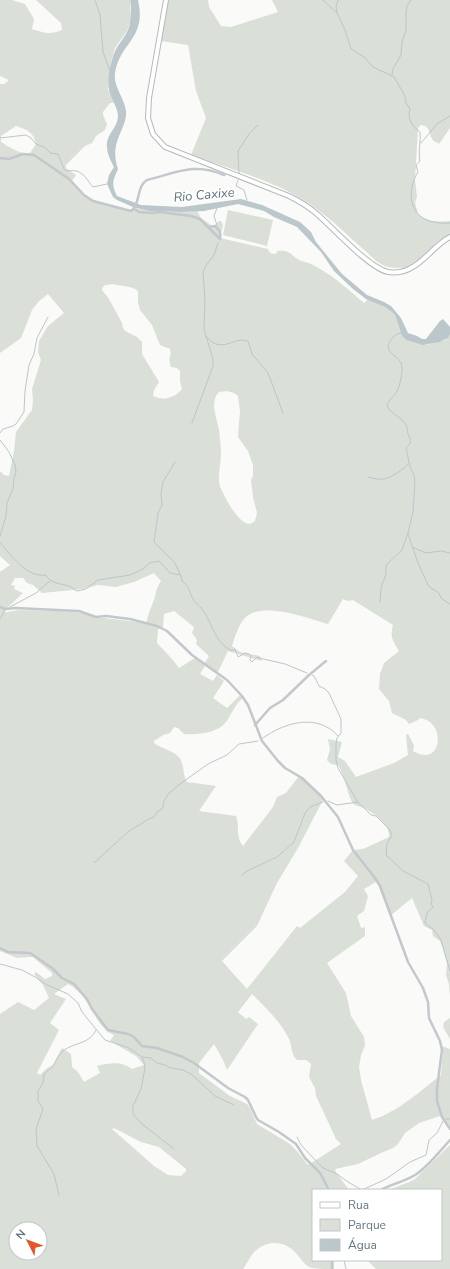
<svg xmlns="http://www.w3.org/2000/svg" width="450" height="1269" viewBox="0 0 450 1269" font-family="'Nunito Sans',sans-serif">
<rect width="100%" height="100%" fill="#fafaf8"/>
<!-- green -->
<g fill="#dadfd7" fill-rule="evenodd">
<path d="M0,0H12L25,4L34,19L32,29C43,33 51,35 62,30L61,23L36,0H130L131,19L127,31L115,48L112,58L109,76L108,89L114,103H110L103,112V115L107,124L105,130L96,136L92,143L85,146L66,165V168L76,175L72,181L85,195L94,200L131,211L136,208C156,212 176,213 197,211L201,218L211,225H215L219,221H221L223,225L220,238L268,249L270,253L274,254L277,253V251C291,250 289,254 299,260C303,262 307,262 311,264C330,273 348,289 364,303L368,299L387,308L392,312L395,315L402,336L406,340L426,345L446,340L450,334V997L449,984L446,975L447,963L443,949L440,941L433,936L432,930L424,926L412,898L390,916L377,882H376L364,889L368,896L364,911L357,916L361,928L365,927V936L327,963L346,993L351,1016L364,1037L365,1046L361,1055L359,1067L361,1080L372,1120C398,1112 420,1091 441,1075L443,1051L442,1046L450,1049V1127L443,1117L440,1116L419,1123L405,1133L398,1144L393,1148L381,1153L358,1164L335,1169L336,1172L349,1190H313V1260H334V1269C327,1269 319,1269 312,1268C305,1266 301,1259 296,1253C285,1241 269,1239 255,1251C250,1256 247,1264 243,1269H0V1014L18,1002L34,1010L49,998L43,985L34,974L36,972L45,979L52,976V973L33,957H28L17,958L0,951V572L10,565L0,556V471L4,475L9,476L14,451L16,432L32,410L33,401L32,389L41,360L38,352L39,341L48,326L64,313L48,294L39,301L32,310L21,338L0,353V84H4L9,80L0,76ZM16,126C26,129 34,132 36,144L30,153C21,155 9,147 1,142V136ZM113,284C122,287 131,285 138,291V302L140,310L152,325L160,345L170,349L171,353C169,358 169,362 171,367L177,368L180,371V381L182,389C175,398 163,401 153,396L154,390L159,382L142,354V342L137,337L125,331L123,328L122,323L109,299L102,290V288L105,285ZM227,391L234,393L238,396L240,411L238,437L248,451L253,465V476L251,480L253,497L257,513L255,521C252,523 249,525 246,523C237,520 223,495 220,486C217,477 221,464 221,455C221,447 220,438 219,430C217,418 209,402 219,392ZM154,573L161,581C156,589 157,589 155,597C152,606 148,614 146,623L95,617L84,613L61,611L19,610L7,612H5L6,609L23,593L14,589L15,586L11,585L15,578H23L27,583L33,585L42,593L83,589L98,585L116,587L134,582ZM343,599L348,601L353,600L393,625C390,638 392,639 399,651L384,663L380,674L379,689L389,701L392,713L406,720L409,724L418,720L420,718C424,719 428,720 431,723C445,736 437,766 413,751L414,745L408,734L406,735L408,755L394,763L356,777L345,761L338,757L342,742L328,739L330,749L327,760C330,764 333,765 338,765C345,774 348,801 355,805C356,806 359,806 361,807C372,811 391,825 389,837L363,849L353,850L344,861L358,876L345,892L300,928L297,926L247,989L222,961L257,926L277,883L298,848L324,798L299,776L286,793L277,797L273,807L243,846C235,836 240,827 236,816L199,811L216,786L187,782C183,776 184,769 182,763C179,751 163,750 154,743V741L163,735L170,733L174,727L178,728L184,734C199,735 220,733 228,719C233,711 236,703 243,698L240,695L227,708L213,698L224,681L217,675L213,681L200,674L205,666L217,674L228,651L262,661L260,656L240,652L232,646C235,637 239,622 247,616C266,602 308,618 328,624ZM174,611L194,627L192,633L197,640L196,644L209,656L204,664L195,658L179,668L172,659L157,643L158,629H161L163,627L164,614ZM68,984C91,995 95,1029 114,1035L110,1041L136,1056L144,1065L132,1069C121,1061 110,1063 97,1066L100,1073L84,1082L78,1072L72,1067L71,1054L62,1048L53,1065L47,1068L40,1075L37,1073L59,1030L50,1023L66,999L54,994ZM252,994C266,1008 279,1020 288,1037C293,1045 290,1054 297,1060H306L311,1064L309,1077L315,1088L316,1096L336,1139L341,1144L308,1165L297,1151L290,1144L257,1124L250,1108L247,1104L230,1096L199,1073V1063L214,1044L223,1060L227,1070L258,1024L249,1017L246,1019L238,1012ZM114,1128L141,1142L159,1147L186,1169V1171L181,1176L168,1175L154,1166L112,1129ZM16,1229H40V1253H16Z"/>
<path d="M166,0H208L209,7L221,26L231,27L278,12L272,0H450V128L439,144C437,142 434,142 433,140C428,134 431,126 421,125L418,128L415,179L417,197L415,202L418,214C427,222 439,222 450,221V235C428,241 425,268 398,268C392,268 386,267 381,264C374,260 368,253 362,248C346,234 331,219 314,207C280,182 230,169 191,155L206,118L196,91L188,45L160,41Z"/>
<polygon points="228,210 273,220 267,246 223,235"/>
<polygon points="450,1018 450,1039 443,1027 444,1022"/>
<path d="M450,1145V1269H376L367,1260H441V1190H390C398,1185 407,1184 415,1179Z"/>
</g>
<!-- water -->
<path fill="#bbc7cb" d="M130,0H138C147,39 120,42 115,73C113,86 124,97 126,111C127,122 120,131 117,142C114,151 115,161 118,169C113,180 111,184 117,196L141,205L182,207L241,199L262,205L300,222L311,232L316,242L342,274L367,295L384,302L391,306L401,318L408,333L417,336L422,339H426L440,321L443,319L450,327V334L448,338L440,342L423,345L406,340L402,336L395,315L392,312L385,307L366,299L353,289L334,271L321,252L297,227L274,217L264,211L238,204L204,211L181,212L150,211L133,207L117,200L113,197L107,184L109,175L114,167C111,161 107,154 107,147C105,135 118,128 118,116C118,109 113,102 111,96C106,85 109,71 112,60C115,46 123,41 128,30C131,22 132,9 130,0Z"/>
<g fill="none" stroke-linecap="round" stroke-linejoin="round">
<!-- stream -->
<g stroke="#bbc7cb" stroke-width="1">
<polyline points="95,0 100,15 103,52 110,71"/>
<path d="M323,0L337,13L345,30L351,49L364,57L373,67L394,77L397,82L405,96L406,103L410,109C407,119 412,126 420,132C421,142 418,151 420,161L416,165L418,172C406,191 409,218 434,222C440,223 445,224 450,223"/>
<polyline points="337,13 336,7 338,0"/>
<polyline points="392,75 393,69 401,55 402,42 406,31 406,12 407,6 411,0"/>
<path d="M0,138L26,135L31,138L36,144L46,148L50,153L58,154L64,169L66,171C69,171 73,170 76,171C85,173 88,182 93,187L107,184"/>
<polyline points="421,143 437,124 450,116"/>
<polyline points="239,174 238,151 249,134 258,125"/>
<polyline points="238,180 236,186 244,190 247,200"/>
<polyline points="217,208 214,216 217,225"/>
<path d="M205,336C209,339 212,343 216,344C227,348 236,337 248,341L252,354L268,373L283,413"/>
<polyline points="192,423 213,366 213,359 204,329 205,301 203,272 205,267 214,255 218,243"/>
<polyline points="0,433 3,429 13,426 16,424 24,412 25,391 29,365 34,354 37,338 48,317"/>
<polyline points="0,440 9,452 15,465 16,472 14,479 13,489 7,503 6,516 0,536"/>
<path d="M175,462L163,482L161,494L162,505L158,513L154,542L175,563L181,576L182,581C191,588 188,590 193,599C195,603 199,605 202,609C213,624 214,642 232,651L235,649L238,657L245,653L249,654L251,656L250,660L252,662L257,657L259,658L285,664L307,673"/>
<path d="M368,477C373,478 379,480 384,479C390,478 405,469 408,464"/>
<polyline points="408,534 418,563 428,585 431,588 438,592 442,599 450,604"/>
<path d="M0,543C12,555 26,578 46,575C49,583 62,584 69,586C72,587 74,590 77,591L86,589L98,580L130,575L143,569L149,563L159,561L170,573L180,575"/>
<polyline points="412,547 426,553 441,551 450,553"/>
<path d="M380,602L381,588L386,574V566L388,563L402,550L408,533L413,512L415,481L414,475L410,467L406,448C411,443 412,442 408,434C407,431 408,428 406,425C402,417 392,415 387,406C388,401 392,398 396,393C400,387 404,369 401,363C397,355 389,356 388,345C391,340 394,334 401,333"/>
<polyline points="10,607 36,593 50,581"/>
<polyline points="0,619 5,610"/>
<polyline points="312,675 314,676 319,686 325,689 329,693 341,719 341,733 337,738 336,744 336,760 338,768 357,801 371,815 376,816 389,829 392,835 387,844 386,855 403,871 428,884 432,900 431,904 433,907 427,913 425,923 434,930 441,940 450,971"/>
<path d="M263,738C285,722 318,713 338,736"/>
<polyline points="328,801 337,805 358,802"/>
<polyline points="94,863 129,831 149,819 154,817 157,812 163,808 164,801 168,794 180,784 208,764 227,755 239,744 258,741"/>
<polyline points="242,875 247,871 277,857 294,842 305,813 310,807 323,802"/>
<polyline points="0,964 22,970 35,977 45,984 68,994 78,1003 82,1012 105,1040 129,1048 142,1057 144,1062 145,1068 141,1089 133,1106 133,1114 142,1124 174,1149"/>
<polyline points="142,1057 151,1058 157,1063 165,1065 171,1068 183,1070 191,1074 215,1096 234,1105"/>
<polyline points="446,1119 450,1119"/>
<polyline points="297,1137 301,1145 323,1168 337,1174 348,1182 362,1190 386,1179 410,1162 426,1155 429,1140 437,1133 443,1121"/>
<path d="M59,1195L54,1174L37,1146L36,1129L43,1109L38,1101V1091L43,1083L44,1074C47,1071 51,1069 53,1066C57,1060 58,1054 64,1050C76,1042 90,1044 96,1030"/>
<polyline points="344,1260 346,1269"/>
</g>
<defs>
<path id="primary" d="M166,0L149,98L148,118L153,134L165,147L289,196C299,201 309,207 317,214C333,228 369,268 388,272C395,273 403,272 409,269C425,262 434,245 450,237"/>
</defs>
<!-- primary casing -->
<use href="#primary" stroke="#b5babe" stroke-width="6"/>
<!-- street -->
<g stroke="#c3c8cc" stroke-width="2.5">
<path d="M0,158L9,159L23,154L34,155L69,179L84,195L93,201L131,211C141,204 136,186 147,180C176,173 194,162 224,175L226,173"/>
<path d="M134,209L139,212L152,213L160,212L191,216L200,219L220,239C221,233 220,230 215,226L209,227"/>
<polyline points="0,607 5,609 15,608 79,611 96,617 106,616 130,619 157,626 167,631 192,655 227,680 242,696 248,705 262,741 278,761 285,768 302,778 321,796 338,817 353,850 375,878 380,886 408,962 423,988 428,1002 429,1018 440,1041 442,1050 437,1088 437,1101 442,1117 450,1129"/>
<polyline points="255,725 270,708 283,700 309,675 326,661"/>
<polyline points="0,948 8,952 30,953 52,968 62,978 74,984 87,999 92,1009 108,1030 128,1034 134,1037 142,1046 157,1048 183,1057 194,1063 228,1088 245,1097 248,1100 256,1117 258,1120 279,1132 296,1144 305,1158 320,1173 329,1190"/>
<path d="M381,1190C391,1184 404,1182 415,1175C428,1167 439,1152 450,1140"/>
<polyline points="332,1269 332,1260"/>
</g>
<!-- primary -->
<use href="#primary" stroke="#fff" stroke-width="4"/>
</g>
<g text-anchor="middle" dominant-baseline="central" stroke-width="4" stroke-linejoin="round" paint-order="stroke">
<!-- water labels -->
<g font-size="13" font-style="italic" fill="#60757c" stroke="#fff">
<text transform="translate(204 195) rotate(-5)">Rio Caxixe</text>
</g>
</g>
<!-- legend -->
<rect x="312" y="1189" width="130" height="72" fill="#ffffff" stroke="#c1c8cd"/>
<rect x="320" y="1202" width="20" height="6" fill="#ffffff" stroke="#c1c8cd"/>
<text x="348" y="1209" font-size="12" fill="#657683">Rua</text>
<rect x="320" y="1219" width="20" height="12" fill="#dadfd7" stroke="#c1c8cd"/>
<text x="348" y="1229" font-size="12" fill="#657683">Parque</text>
<rect x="320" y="1239" width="20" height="12" fill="#bbc7cb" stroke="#c1c8cd"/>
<text x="348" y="1249" font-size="12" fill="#657683">Água</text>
<!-- north arrow -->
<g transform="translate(28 1241) rotate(312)"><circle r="19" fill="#ffffff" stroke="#c1c8cd"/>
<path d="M0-3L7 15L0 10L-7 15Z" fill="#e4572e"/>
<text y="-6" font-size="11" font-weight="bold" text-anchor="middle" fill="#657683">N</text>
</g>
</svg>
